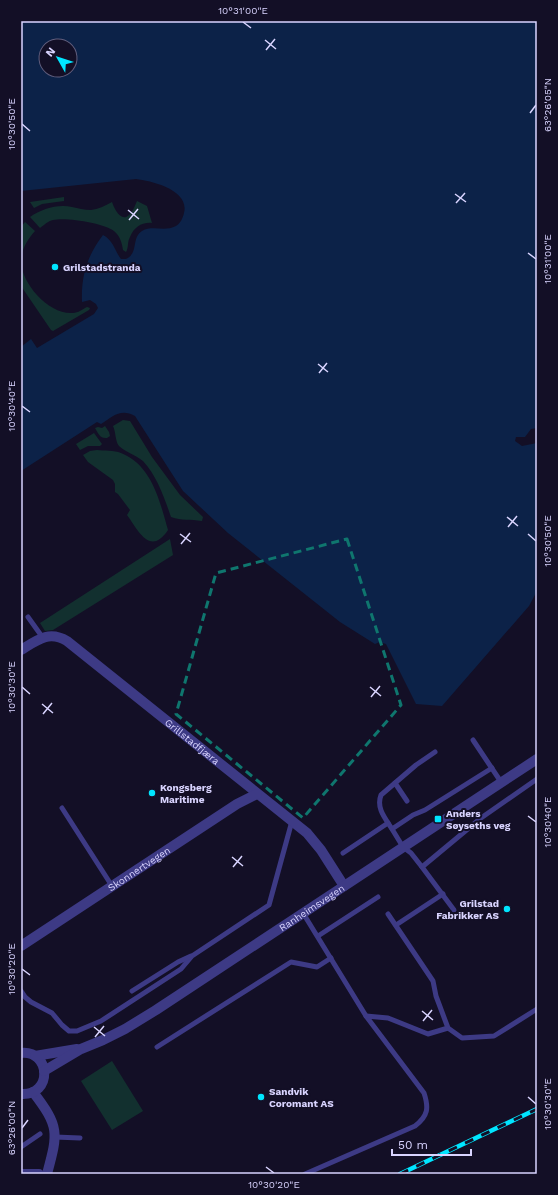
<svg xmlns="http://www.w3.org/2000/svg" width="558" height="1195" viewBox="0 0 558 1195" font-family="'Work Sans',sans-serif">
<rect width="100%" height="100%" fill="#130f26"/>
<!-- green -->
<g fill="#12302f">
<polygon points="64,197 64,201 42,204 34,208 30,202"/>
<path d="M137,201L147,206L152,223C142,222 134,227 130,237C127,242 129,247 126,252L123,250C122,243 120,236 114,231C104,223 66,217 53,220C48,221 44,225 40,228L30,217C42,209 57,204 72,207C78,208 84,210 91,210C98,209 105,206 112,202C114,208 121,223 129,215C133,212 135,205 137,201Z"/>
<path d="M25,222L35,231C27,240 21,250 21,262C22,284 49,315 73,313C78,313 83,309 87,307L90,308L89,310L53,331L51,330L21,286V227Z"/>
<path d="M123,420L130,421L152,457L180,495L203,517L202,521C190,519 182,521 171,517C164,497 157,476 143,461C136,455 125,452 119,446C115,441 116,432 113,426Z"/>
<path d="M105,426L109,432L110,436L107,438C100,439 98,433 95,428L98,427L102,428Z"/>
<polygon points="94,433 102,444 100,446 88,446 80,450 76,444"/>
<path d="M97,450C104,451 114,450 121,453C152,465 160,502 168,530C150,557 138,530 127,515L130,510L118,494L115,492V484L113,480L88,462L83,455L90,451Z"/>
<polygon points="170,539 173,555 53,630 45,631 40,623"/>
<polygon points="112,1061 143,1111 112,1130 81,1081"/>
</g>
<!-- water -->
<path fill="#0c2248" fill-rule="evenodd" d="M21,21H537V428L531,429L525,437H516L515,441L522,446L537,443V591L529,606L442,706L416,704L386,644L380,642L375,644L340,622L228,533L183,491L135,416C121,408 113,416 101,424L97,422L21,471V347L31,339L37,348L94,314L98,308L96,304L90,300L82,302C81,276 87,256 103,235C114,241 114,250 121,259H126C139,253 131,238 142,231C152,225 165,232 176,226C180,224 183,218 184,213C190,190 152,181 136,179L21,191ZM46,46H70V70H46Z"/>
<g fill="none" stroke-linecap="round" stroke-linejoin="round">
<!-- service -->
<g stroke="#3d3a85" stroke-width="5">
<polyline points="28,617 43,638"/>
<polyline points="473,740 501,782"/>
<polyline points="395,783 407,801"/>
<polyline points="62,808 112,886"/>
<path d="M392,829C385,818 376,808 381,795L416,765L435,752"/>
<polyline points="343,853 388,823"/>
<polyline points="422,867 481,818 537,779"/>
<polyline points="454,910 422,867 411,853 403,847 392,829 413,815 425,810 492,768"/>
<path d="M303,913L366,1016L424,1093C429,1108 428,1116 415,1126L305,1174"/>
<polyline points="388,914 433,981 436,996 448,1028 462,1038 494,1036 537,1009"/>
<polyline points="396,925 443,894"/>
<polyline points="318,936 378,897"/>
<polyline points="21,991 25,997 31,1002 52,1013 62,1025 69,1031 77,1031 101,1021 181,969 192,956 269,905 292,821"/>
<polyline points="132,991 178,962 191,956"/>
<polyline points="366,1016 388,1018 428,1034 448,1028"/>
<polyline points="157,1047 291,962 317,967 331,958"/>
<polyline points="55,1137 80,1138"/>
<polyline points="21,1147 40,1134"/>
</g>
<!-- minor -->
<g stroke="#3d3a85" stroke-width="10">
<path id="s1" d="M21,650C37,640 49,630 67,641L307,833L321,850L344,886"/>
<path id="s2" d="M21,946L237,804L257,794"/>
<path d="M33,1092C60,1127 58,1133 47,1174"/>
<polyline points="21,1174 39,1174"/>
</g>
<!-- tertiary -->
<g stroke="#3d3a85" stroke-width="10">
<path d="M21,1053C51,1050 53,1096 21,1094"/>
<polyline points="35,1056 77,1049"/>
<path id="s3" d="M44,1071L81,1049L103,1040L125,1029L156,1010L537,759"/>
</g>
<defs>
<polyline id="rail" points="400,1174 537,1109"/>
</defs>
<!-- rail casing -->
<use href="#rail" stroke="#00e5ff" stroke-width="4.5"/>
<!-- rail -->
<use href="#rail" stroke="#130f26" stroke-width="3" stroke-dasharray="9" stroke-linecap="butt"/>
</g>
<!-- marked area -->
<path fill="none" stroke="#0f766e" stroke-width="3" stroke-dasharray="8 5" stroke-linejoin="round" d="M347,539L401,705L303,818L176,714L216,573Z"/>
<!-- ticks -->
<path fill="none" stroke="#d9d4ff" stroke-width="1.5" d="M243,22L251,28M265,40L276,49M266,50L275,39M530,113L536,105M22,124L30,131M455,194L466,202M456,203L465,193M128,210L139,219M129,220L138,209M528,253L536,259M318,364L328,372M319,373L327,363M22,406L30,412M507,517L518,526M508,527L517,516M180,534L191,542M528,534L536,541M181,544L190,533M22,687L30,694M370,687L381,696M371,697L380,686M42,704L53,713M43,714L52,703M528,816L536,822M232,857L243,866M233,867L242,856M22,969L30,975M422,1011L433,1020M423,1021L432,1010M94,1027L105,1036M95,1037L104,1026M528,1097L536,1104M22,1128L28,1120M266,1167L274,1173"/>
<!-- markers -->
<g fill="#00e5ff" stroke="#130f26" stroke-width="1.5">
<circle cx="55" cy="267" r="4"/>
<circle cx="152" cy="793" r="4"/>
<rect x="434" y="815" width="8" height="8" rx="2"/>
<circle cx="507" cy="909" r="4"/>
<circle cx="261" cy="1097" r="4"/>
</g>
<g text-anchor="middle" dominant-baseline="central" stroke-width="4" stroke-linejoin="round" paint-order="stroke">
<!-- poi labels -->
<g font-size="10" font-weight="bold" fill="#d9d4ff" stroke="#130f26" text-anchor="start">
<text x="63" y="267">Grilstadstranda</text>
<text x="160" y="787">Kongsberg<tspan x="160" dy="12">Maritime</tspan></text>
<text x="446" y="813">Anders<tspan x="446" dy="12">Søyseths veg</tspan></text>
<text x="499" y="903" text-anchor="end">Grilstad<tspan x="499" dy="12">Fabrikker AS</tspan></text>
<text x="269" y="1091">Sandvik<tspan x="269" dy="12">Coromant AS</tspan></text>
</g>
<!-- street labels -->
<g font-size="10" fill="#d9d4ff" stroke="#130f26">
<text stroke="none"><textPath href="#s1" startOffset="211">Grillstadfjæra</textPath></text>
<text stroke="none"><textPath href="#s2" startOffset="141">Skonnertvegen</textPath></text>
<text stroke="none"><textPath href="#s3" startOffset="314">Ranheimsvegen</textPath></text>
</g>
</g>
<!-- border -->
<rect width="558" height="1195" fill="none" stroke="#130f26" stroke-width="44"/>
<!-- north arrow -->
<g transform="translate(58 58) rotate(309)"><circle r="19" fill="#130f26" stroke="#625e7d"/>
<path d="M0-3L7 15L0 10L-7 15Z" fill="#00e5ff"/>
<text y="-6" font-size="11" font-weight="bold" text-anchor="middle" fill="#d9d4ff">N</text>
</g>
<!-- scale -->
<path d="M392 1149v6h79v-6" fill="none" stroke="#d9d4ff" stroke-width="2"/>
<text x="398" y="1149" font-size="12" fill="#d9d4ff" stroke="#130f26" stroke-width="3" paint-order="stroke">50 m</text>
<rect x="22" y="22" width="514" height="1151" fill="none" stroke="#d9d4ff" stroke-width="1.5"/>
<g font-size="10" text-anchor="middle" fill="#d9d4ff">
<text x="243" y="14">10°31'00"E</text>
<text transform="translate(547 105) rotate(-90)" y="4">63°26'05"N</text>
<text transform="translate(11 124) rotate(-90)" y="4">10°30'50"E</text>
<text transform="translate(547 259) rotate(-90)" y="4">10°31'00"E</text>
<text transform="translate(11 406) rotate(-90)" y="4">10°30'40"E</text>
<text transform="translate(547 541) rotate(-90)" y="4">10°30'50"E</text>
<text transform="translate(11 687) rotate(-90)" y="4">10°30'30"E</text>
<text transform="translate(547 822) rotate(-90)" y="4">10°30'40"E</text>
<text transform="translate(11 969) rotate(-90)" y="4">10°30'20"E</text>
<text transform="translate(547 1104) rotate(-90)" y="4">10°30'30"E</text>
<text transform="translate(11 1128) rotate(-90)" y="4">63°26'00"N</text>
<text x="274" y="1188">10°30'20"E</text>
</g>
</svg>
